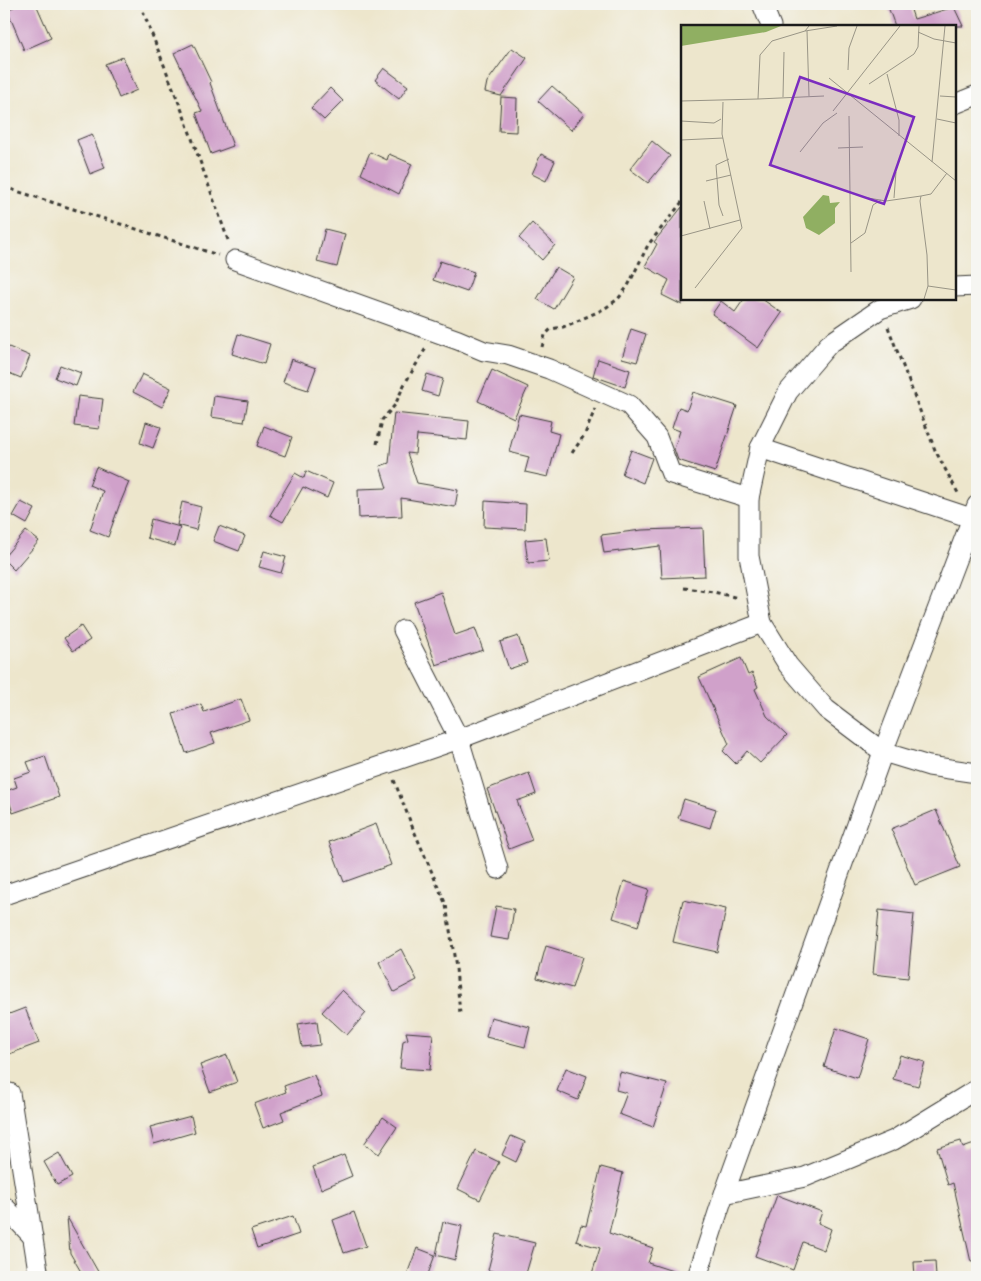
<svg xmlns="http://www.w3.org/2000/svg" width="981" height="1281" viewBox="0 0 981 1281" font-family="'IM FELL DW Pica',serif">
<rect width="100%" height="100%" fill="#f6f6f2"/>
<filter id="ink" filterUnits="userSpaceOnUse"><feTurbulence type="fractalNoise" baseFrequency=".02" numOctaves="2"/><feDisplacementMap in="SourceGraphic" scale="10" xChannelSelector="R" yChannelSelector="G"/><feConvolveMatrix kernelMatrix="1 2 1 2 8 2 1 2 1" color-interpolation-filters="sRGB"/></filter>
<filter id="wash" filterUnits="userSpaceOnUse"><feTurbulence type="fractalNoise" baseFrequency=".0096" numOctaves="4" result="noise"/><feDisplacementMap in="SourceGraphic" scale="20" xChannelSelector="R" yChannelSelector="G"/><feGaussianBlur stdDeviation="1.12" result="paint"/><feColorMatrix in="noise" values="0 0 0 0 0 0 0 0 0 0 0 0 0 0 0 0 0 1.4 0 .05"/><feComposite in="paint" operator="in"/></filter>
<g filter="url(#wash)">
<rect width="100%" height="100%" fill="#ede6cc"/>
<g id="blocks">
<!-- building -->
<g fill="#d0a1ca">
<polygon points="20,4 36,4 51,38 24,50 7,10"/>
<polygon points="887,4 909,4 914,19 954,7 963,26 895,26"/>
<polygon points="193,44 211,82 210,83 233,146 211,154 196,113 202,111 174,53"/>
<polygon points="512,48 527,58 501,96 485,92 487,82"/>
<polygon points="123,57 137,90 119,98 105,64"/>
<polygon points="384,68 408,86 399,99 375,80"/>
<polygon points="552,86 584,114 571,130 538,101"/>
<polygon points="330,88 343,101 324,120 311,108"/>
<polygon points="501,97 517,98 516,132 499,131"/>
<polygon points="92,134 105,168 90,174 77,140"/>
<polygon points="652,141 670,156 648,183 630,169"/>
<polygon points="370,152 387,160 389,154 412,164 399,194 361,174"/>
<polygon points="541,154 555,161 546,181 532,174"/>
<polygon points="682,207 682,305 662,295 669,280 645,266 657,244 654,242"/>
<polygon points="532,223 555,245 542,260 519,238"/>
<polygon points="325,229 345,234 337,267 317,262"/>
<polygon points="440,261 474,272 467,292 433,280"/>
<polygon points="556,267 573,277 554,309 537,299"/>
<polygon points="744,299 762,299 782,313 758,348 712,314 721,301 735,312"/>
<polygon points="631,329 646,334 637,362 622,358"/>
<polygon points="238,334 270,344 264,364 232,354"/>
<polygon points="4,345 30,356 21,378 4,371"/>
<polygon points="291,359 316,368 308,390 283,382"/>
<polygon points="598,359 630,370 625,387 593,376"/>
<polygon points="60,365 81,373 76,386 55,378"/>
<polygon points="492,370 528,387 514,418 478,401"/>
<polygon points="142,374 171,388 162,407 133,392"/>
<polygon points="427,374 443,379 438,396 422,391"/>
<polygon points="693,392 737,406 715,472 678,460 674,449 680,431 672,428 679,407 687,410"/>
<polygon points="78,396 103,399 99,429 74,426"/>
<polygon points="214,396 248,401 244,422 211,417"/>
<polygon points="394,413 469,421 467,440 417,435 415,454 407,453 417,483 458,490 455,507 401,498 402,516 359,518 358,489 387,488 380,466 389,463"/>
<polygon points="519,414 551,421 549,431 559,434 548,477 525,472 529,457 509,452"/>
<polygon points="146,422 161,427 153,448 140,443"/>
<polygon points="264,426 292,437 285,456 257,446"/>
<polygon points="631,450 652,458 643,483 622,474"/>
<polygon points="96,467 129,482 119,506 108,537 90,530 103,491 89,485"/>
<polygon points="306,471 333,483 327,498 303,487 283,522 270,515 295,473 304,478"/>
<polygon points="485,501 526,504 525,529 484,527"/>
<polygon points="21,502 35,509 27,524 13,516"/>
<polygon points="182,502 201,507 196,530 177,525"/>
<polygon points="151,519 180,527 175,546 147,538"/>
<polygon points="219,526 245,536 239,551 213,541"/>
<polygon points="703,528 705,576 662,578 660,546 604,553 601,535 642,530"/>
<polygon points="26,531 39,541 14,570 4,560 4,557"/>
<polygon points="546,538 549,561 528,563 525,540"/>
<polygon points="264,551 286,557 281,573 259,567"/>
<polygon points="441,592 455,635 475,628 483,650 436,665 414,602"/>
<polygon points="81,626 90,640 73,651 64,638"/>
<polygon points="518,636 527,663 509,669 500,642"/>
<polygon points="741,658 748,675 752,673 758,687 755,689 767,716 787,735 760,763 747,751 736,764 723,751 729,744 699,677"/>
<polygon points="241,699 249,720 211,733 215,743 186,753 173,714 201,704 204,712"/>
<polygon points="45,756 59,797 13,813 6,791 17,787 14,778 31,772 27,762"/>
<polygon points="529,773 536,794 517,801 532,840 509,849 487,789"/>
<polygon points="684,799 716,809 710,828 678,818"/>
<polygon points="936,810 960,867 915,885 891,829"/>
<polygon points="376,824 391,865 344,882 329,842"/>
<polygon points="624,881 649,889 638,926 613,918"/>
<polygon points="683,900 726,909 717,952 673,942"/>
<polygon points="496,906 514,909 509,940 490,937"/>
<polygon points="879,910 914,914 908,978 873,974"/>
<polygon points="546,946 582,957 572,988 537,978"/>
<polygon points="401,949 417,980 394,992 379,962"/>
<polygon points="342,990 366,1013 347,1035 322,1012"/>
<polygon points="25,1008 39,1043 4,1056 4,1016"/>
<polygon points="491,1017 530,1027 525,1047 486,1037"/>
<polygon points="317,1021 320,1045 302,1047 298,1024"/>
<polygon points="836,1028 869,1039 857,1078 824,1067"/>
<polygon points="406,1032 433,1034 430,1070 400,1068 403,1041 408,1039"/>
<polygon points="227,1055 237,1082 210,1092 200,1065"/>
<polygon points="900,1055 925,1062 918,1086 893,1079"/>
<polygon points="566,1068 587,1076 578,1100 557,1091"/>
<polygon points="620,1072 667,1084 653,1127 619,1114 627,1093 616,1090"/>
<polygon points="314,1075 322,1096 281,1112 284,1120 263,1128 254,1104 286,1092 284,1086"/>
<polygon points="191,1116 195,1132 154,1144 150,1127"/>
<polygon points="383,1117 397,1127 379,1154 364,1144"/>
<polygon points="511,1136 525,1142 516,1162 502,1155"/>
<polygon points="961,1141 963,1148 977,1143 977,1261 971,1262 953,1183 948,1185 937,1148"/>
<polygon points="476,1151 499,1162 480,1200 458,1189"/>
<polygon points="59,1153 72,1177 57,1185 44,1162"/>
<polygon points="344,1155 352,1176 321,1189 313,1167"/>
<polygon points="601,1167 623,1173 609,1233 653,1248 648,1263 682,1274 682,1277 591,1277 600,1248 576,1241 581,1225 586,1226"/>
<polygon points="777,1195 822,1212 818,1223 831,1229 824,1250 803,1242 793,1270 755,1256"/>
<polygon points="354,1212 366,1246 344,1253 333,1220"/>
<polygon points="293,1216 299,1234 257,1248 251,1230"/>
<polygon points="67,1217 101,1277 84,1277 70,1253"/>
<polygon points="443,1222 462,1226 455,1260 436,1255"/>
<polygon points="497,1234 535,1243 525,1277 514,1277 488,1270"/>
<polygon points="417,1248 435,1255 427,1277 406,1277"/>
<polygon points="935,1261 936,1277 915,1277 914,1262"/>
</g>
</g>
</g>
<g filter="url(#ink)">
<use href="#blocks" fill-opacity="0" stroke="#3b3a36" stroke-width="1"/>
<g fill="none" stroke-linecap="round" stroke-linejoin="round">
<defs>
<g id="minor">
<polyline points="762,4 771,26"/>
<polyline points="955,104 977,95"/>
<polyline points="235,260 458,340 484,351 508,355 549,369 629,405 657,437 671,474 749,498"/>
<polyline points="955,287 977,286"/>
<polyline points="911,299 880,309 829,344 788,392 760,448 749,498 749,556 762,623 788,665 826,709 883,752 929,766 977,773"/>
<polyline points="760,448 977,520"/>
<polyline points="403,630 459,739 498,869"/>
<polyline points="4,895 459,739 762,623"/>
<polyline points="10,1093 39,1277"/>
<polyline points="724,1194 805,1177 894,1140 977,1089"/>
<polyline points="4,1206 33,1237"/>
<polyline points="697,1277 724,1194 883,752 977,505"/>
</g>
</defs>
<!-- minor casing -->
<use href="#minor" stroke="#3b3a36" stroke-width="21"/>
<!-- path -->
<g stroke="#3b3a36" stroke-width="3" stroke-dasharray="4 4" stroke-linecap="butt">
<polyline points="140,4 184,116 229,243"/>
<polyline points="4,187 218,255"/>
<polyline points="888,327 935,450 958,493"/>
<polyline points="542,347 545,335 551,329 563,327 575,322 604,309 618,299 628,286 648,245 682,202"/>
<polyline points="377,444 382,420 395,405 404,385 426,348"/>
<polyline points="572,453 585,434 595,409"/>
<polyline points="684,588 714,592 738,598"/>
<polyline points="394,780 412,826 446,905 456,968 460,1014"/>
</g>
<!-- minor -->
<use href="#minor" stroke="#fff" stroke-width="19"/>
</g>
</g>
<!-- overview -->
<g transform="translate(681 25)">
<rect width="275" height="275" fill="#ede6cc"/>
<path d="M0,1H100L85,7L0,21ZM142,170L148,171L149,178L159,177L154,183V198L138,210L125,203L122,192Z" fill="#90af62"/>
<path fill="none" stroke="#999586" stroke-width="1" d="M124,6L156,1M126,6L128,71M237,7L253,14L275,18M167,45L168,23L176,1M206,49L218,95V111M148,53L275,156M188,59L233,29L237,22L238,1M259,71L275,72M102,72L103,27M77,74L143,71M0,76L77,74L79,30L91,16L124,6L128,1M152,86L219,1M168,91L170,247M256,94L275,98M0,96L33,98L40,94M0,115L42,113M157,123L182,122M119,127L142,98L156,88M251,137L264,1M25,156L50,150M187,173L205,176L240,171M213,173L215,147M23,176L29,204M42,191L38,180L35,140L48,134M0,211L59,195M170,218L184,208L192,180L200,175M247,261L275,265M14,263L61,203L41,109L42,77M243,274L247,261L246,230L239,176L240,171L250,169L266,148"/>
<path fill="#7b2cbf" fill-opacity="0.15" stroke="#7b2cbf" stroke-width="2.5" d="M119,52L233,92L203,179L89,140Z"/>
<rect width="275" height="275" fill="none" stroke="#1c1c1c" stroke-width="2.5"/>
</g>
<!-- margin -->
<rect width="981" height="1281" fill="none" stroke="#f6f6f2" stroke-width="20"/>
</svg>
